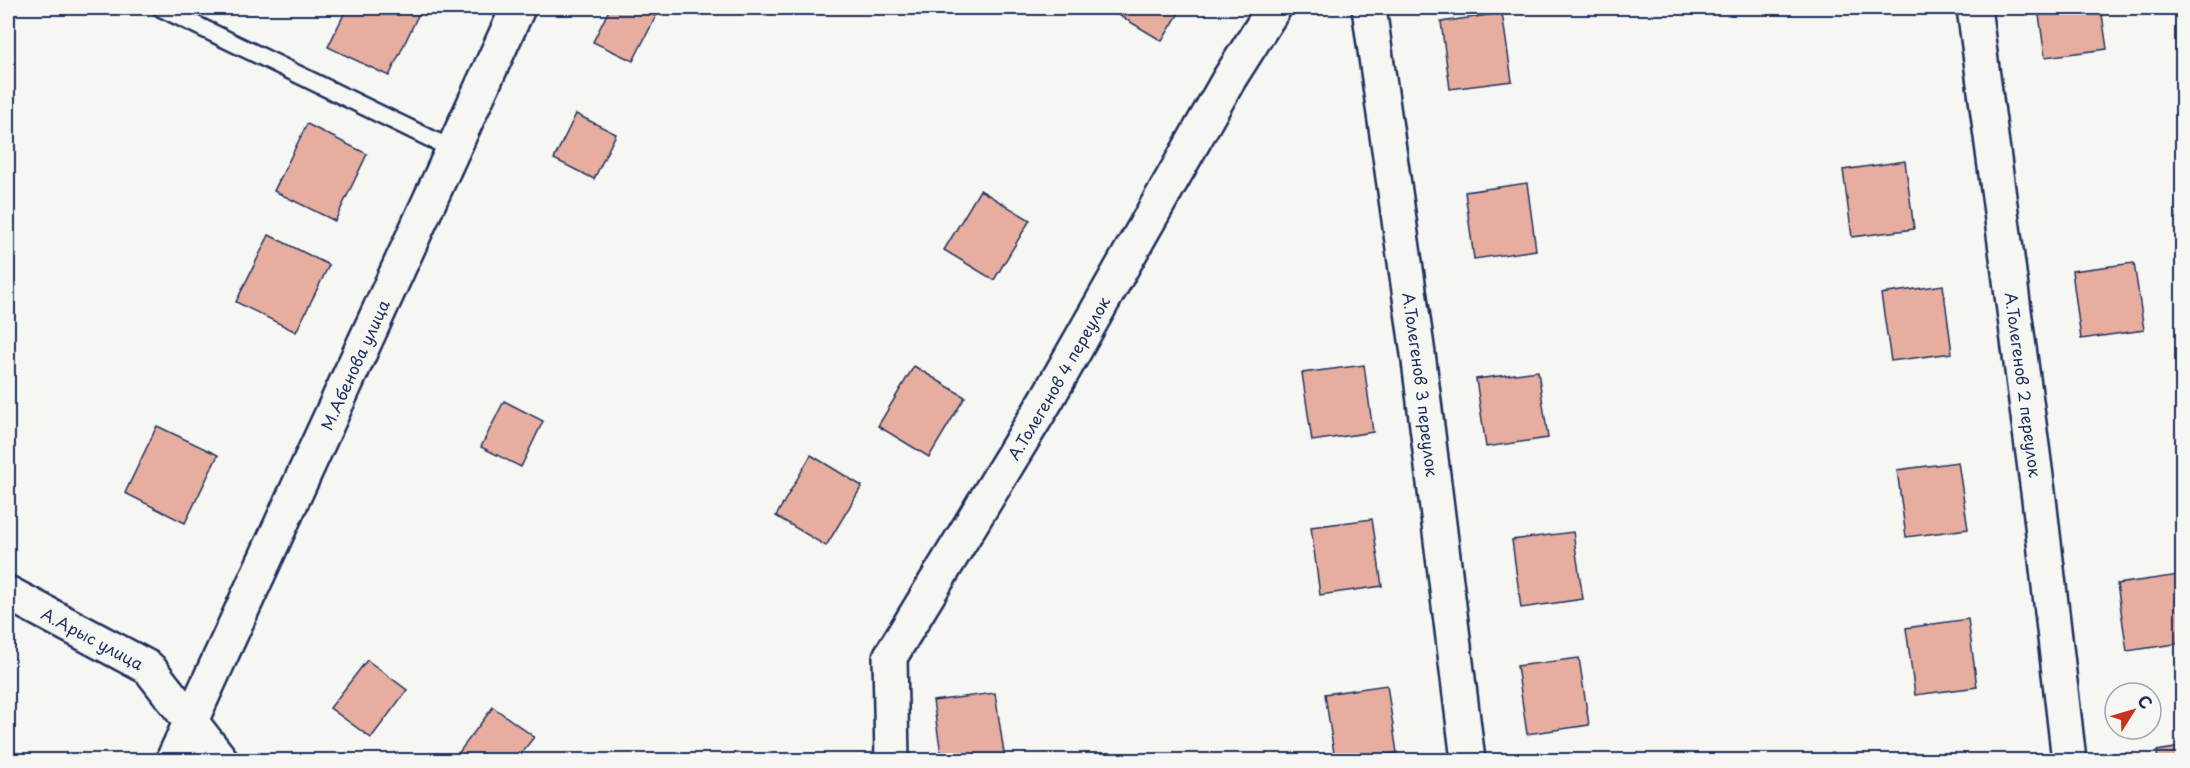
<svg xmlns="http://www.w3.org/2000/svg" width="2190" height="768" viewBox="0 0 2190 768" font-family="'Playpen Sans',sans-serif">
<rect width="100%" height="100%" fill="#f6f6f2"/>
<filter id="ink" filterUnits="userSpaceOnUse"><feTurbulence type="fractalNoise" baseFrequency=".0167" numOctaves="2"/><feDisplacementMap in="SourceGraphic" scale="12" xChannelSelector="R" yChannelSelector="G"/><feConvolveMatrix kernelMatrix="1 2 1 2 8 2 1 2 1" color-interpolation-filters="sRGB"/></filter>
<g filter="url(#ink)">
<!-- building -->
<g fill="#e7aea0" stroke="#1b2f5e" stroke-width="1.5">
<polygon points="347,8 421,9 389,76 328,47"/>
<polygon points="610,8 638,8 656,16 633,61 593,42"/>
<polygon points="1114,8 1182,8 1162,41 1112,11"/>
<polygon points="2038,8 2101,8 2107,49 2045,57"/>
<polygon points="1502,13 1512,81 1450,89 1441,22"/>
<polygon points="576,114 616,134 594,179 554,159"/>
<polygon points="307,124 367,154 335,221 274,191"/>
<polygon points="1905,161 1914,229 1852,237 1843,170"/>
<polygon points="1527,183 1536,250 1474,259 1465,192"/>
<polygon points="980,190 1030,220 994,280 944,250"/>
<polygon points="269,235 329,265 296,332 236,302"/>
<polygon points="2134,263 2144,330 2081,339 2072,271"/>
<polygon points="1943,285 1952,353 1891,361 1881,294"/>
<polygon points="1364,365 1373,432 1312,441 1302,373"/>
<polygon points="914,366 965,397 929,457 878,426"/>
<polygon points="1538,371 1548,438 1486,447 1476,379"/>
<polygon points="504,401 543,421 521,467 481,447"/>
<polygon points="157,426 218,455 185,523 125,493"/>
<polygon points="811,455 862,486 826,546 776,516"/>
<polygon points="1958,462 1968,529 1906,537 1897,470"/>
<polygon points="1372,519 1382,586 1320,595 1311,527"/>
<polygon points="1573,532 1583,599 1521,608 1512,540"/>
<polygon points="2179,575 2182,598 2182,643 2127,651 2117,584"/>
<polygon points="1968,619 1977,687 1915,695 1906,628"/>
<polygon points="1579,658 1589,725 1527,734 1517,666"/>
<polygon points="367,660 407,690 371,738 330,708"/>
<polygon points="1387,685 1397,753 1335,760 1325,694"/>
<polygon points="995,693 1005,760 942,760 933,701"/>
<polygon points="493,707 534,737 516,760 464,760 457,755"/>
<polygon points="2182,747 2182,760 2158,760 2157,751"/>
</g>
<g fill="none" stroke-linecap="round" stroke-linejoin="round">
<defs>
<polyline id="lane" points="161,8 452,149"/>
<g id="street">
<path id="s1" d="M1369,8L1419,361L1468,760"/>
<path id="s2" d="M1974,8L2039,499L2069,760"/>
<path id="s3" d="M8,593L149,668L221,760"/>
<path id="s4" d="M173,760L518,8"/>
<path id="s5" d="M892,760L890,657L1047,399L1229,79L1274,8"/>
</g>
</defs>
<!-- lane casing -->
<use href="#lane" stroke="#1b2f5e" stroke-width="21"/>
<!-- street casing -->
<use href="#street" stroke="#1b2f5e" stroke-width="38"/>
<!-- lane -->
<use href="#lane" stroke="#f6f6f2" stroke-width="16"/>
<!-- street -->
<use href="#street" stroke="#f6f6f2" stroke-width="33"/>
</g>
</g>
<g text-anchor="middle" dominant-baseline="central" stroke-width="4.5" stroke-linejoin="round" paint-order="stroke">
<!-- street labels -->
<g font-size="16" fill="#1b2f5e" stroke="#f6f6f2">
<text stroke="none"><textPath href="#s4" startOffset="435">М.Абенова улица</textPath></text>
<text stroke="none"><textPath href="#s5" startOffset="429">А.Толегенов 4 переулок</textPath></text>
<text stroke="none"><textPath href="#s1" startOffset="380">А.Толегенов 3 переулок</textPath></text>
<text stroke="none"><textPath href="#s2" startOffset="380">А.Толегенов 2 переулок</textPath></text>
<text stroke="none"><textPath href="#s3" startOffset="96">А.Арыс улица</textPath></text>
</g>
</g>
<!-- margin -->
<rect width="2190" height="768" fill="none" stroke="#f6f6f2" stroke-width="30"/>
<rect x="15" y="15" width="2160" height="738" fill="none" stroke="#1b2f5e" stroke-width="2" filter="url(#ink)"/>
<!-- north arrow -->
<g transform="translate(2133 711) rotate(53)"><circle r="28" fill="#f6f6f2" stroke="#9ea6b7" stroke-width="1.5"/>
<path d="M0-4.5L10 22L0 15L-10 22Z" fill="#c8321e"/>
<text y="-9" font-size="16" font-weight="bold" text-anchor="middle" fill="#1b2f5e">С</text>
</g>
</svg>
